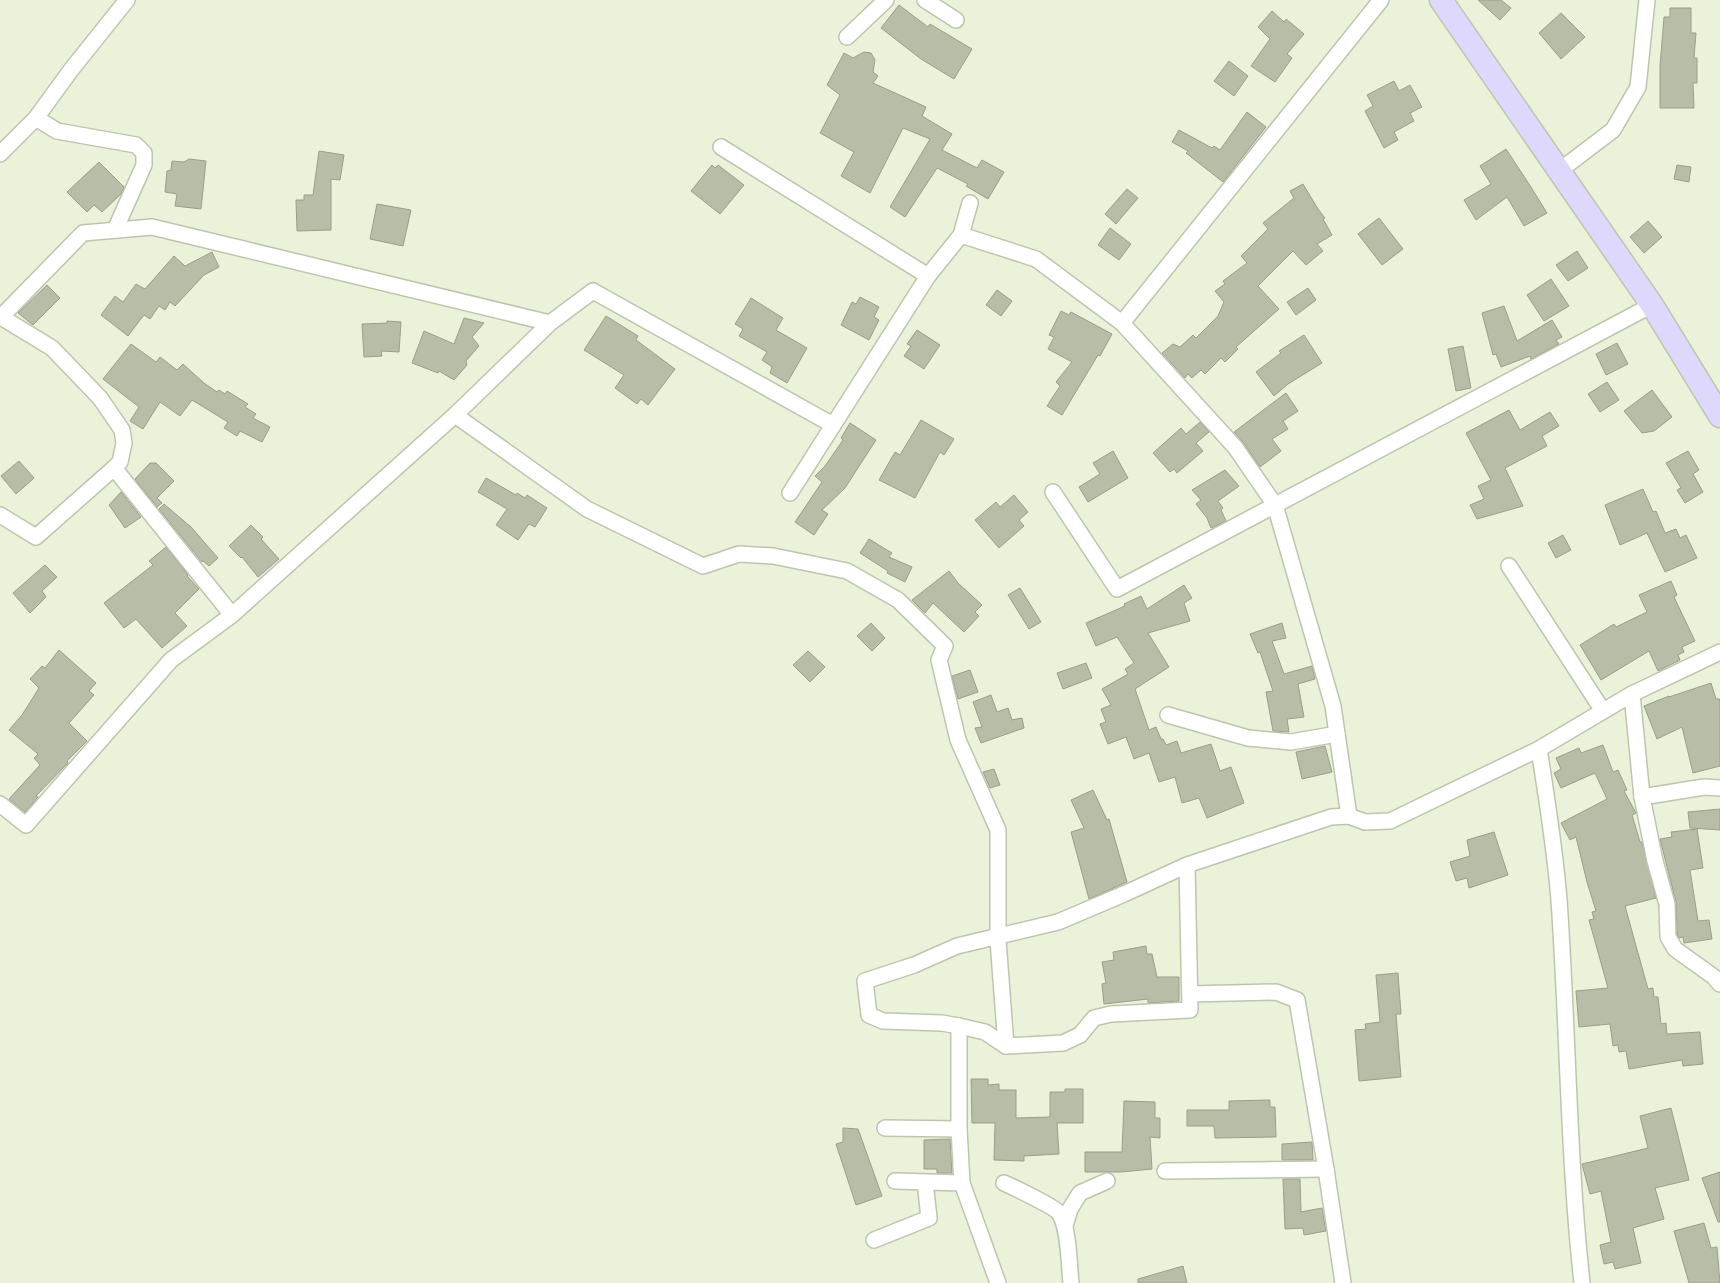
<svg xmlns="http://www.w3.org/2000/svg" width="1720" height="1283" viewBox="0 0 1720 1283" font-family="Jost,sans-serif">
<rect width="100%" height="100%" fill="#ebf2da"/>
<!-- building -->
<g fill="#b7bda7" stroke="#999f89">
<polygon points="1478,0 1501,0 1511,8 1500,20"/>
<polygon points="899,5 928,27 930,24 972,49 954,79 921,59 881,28"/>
<polygon points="1670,8 1691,8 1691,33 1696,33 1694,58 1697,58 1697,83 1693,83 1694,108 1660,108 1660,66 1664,17 1670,17"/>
<polygon points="1272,11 1284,22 1286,19 1304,34 1287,54 1292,58 1275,82 1251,66 1270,39 1258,27"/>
<polygon points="1561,13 1585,37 1561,59 1539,33"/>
<polygon points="864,52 871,53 875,60 873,72 878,76 873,83 926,107 922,116 952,134 942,150 977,168 982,160 1004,172 988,199 966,186 968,184 937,168 905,217 890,207 930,139 903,128 870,193 841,176 854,152 820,133 840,95 827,85 844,53 853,58"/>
<polygon points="1229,61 1248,76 1234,96 1214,81"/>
<polygon points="1394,81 1399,91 1410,85 1422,107 1410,113 1414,121 1394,132 1398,140 1384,148 1365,111 1373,106 1367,95"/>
<polygon points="1247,112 1266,127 1223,182 1186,153 1188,151 1172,142 1179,130 1212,148 1214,146 1220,150"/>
<polygon points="1506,149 1529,184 1547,213 1524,226 1507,197 1476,220 1464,200 1491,184 1480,166"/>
<polygon points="319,151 344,155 340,180 331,179 331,230 297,231 296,200 304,200 304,195 313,195"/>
<polygon points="189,159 206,161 201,209 175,206 177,194 165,192 167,171 171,170 172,161 184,162"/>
<polygon points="99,162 124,187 121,194 102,212 94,205 87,212 67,192"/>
<polygon points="712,165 715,168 718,165 744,185 720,214 691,191"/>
<polygon points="1677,165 1691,167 1689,182 1674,179"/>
<polygon points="1303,184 1318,209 1325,218 1323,219 1332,235 1317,244 1323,251 1306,265 1293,251 1258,286 1279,309 1236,347 1238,349 1225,362 1221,358 1205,374 1201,370 1192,378 1188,374 1185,378 1162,353 1173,344 1180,347 1193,335 1196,338 1218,316 1224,302 1215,291 1225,284 1223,281 1247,263 1241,256 1268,229 1263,223 1294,198 1290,191"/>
<polygon points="1127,189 1138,198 1116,224 1105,214"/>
<polygon points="377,204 411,210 403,246 370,239"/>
<polygon points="1379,218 1403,249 1382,265 1358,234"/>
<polygon points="1648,221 1662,237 1644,253 1630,237"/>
<polygon points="1110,228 1131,244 1119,260 1098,245"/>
<polygon points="1577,251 1588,268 1568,281 1556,265"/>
<polygon points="212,252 219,267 204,275 175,306 170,302 165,310 159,306 150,319 144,315 128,336 101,315 115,296 123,302 136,284 145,289 174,256 185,266"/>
<polygon points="1551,279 1569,306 1544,321 1527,295"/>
<polygon points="47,285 60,298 33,325 18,313"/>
<polygon points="1308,288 1316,300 1296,315 1287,302"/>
<polygon points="997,290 1012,301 1001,316 986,305"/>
<polygon points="860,297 879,307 874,317 879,320 869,340 841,325 852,302 856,304"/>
<polygon points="751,298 783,318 776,330 807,348 787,383 770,373 772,367 762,360 767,352 739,336 743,329 735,324"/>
<polygon points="1504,306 1517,341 1552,320 1562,337 1556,340 1559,344 1531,359 1530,356 1501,367 1496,354 1493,355 1482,313"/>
<polygon points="1061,311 1069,315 1071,312 1112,334 1100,356 1098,355 1062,415 1047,406 1060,386 1056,382 1072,362 1048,349 1054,337 1049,335"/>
<polygon points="606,316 638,336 636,340 675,369 648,405 641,399 637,404 615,388 624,375 584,350"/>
<polygon points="464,318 484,323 472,337 479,346 466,361 467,365 454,380 439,371 438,373 412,363 424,331 454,344"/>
<polygon points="387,321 401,322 399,352 381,351 382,356 364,357 362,324 387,323"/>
<polygon points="917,330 940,345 924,369 904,356 911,346 907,344"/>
<polygon points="1304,335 1322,363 1288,384 1274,396 1256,372 1281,353 1279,351"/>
<polygon points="1617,343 1628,364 1606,375 1596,354"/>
<polygon points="131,344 156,362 160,357 177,370 183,364 204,383 217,392 219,390 225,394 227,391 248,404 245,407 256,414 253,418 270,427 262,442 240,431 237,436 224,428 228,422 192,400 180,416 160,402 143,429 130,421 139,407 103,379"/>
<polygon points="1463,346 1471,388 1456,391 1448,349"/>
<polygon points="1607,382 1619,400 1600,412 1588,394"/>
<polygon points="1652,390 1672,417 1654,431 1642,433 1624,411"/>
<polygon points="1286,393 1298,411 1283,421 1288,429 1272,439 1281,451 1260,467 1243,442 1234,432"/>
<polygon points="1509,410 1520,430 1550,412 1559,426 1542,436 1547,446 1505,468 1523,506 1477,519 1470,505 1484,499 1478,486 1491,480 1466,433"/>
<polygon points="921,420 954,439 944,455 940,452 915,498 879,480 895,452 900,455"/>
<polygon points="1200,422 1209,432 1196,443 1203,451 1177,473 1174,469 1170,472 1153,453 1181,428 1186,434"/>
<polygon points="850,423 876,440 845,488 822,510 828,514 814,535 795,522 822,482 815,476 825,466 843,440 841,438"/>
<polygon points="1113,451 1128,478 1088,502 1079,487 1100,474 1093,463"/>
<polygon points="1688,451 1699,470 1693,474 1703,492 1685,503 1677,490 1681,488 1666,463"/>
<polygon points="19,461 34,478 16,494 1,476"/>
<polygon points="150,463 156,463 174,481 157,498 162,503 157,507 135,479"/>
<polygon points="1225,470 1239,486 1218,501 1223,508 1221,510 1226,521 1211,528 1207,518 1196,504 1201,500 1192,490"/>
<polygon points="486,478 516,495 517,493 525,498 527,495 547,508 535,527 529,524 518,540 496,525 507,509 478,492"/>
<polygon points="1643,489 1653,512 1656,511 1665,533 1676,529 1680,538 1686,535 1697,558 1665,572 1647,533 1620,545 1605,505"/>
<polygon points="121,492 141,517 125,528 109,505"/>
<polygon points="1014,495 1028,512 1019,520 1024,526 999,548 975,520 996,502 1000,507"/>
<polygon points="164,504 191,527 218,558 209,566 203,561 202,562 159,509"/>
<polygon points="251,525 263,537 261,539 279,559 258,577 242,557 241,558 229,546"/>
<polygon points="1563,535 1571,550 1556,558 1548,543"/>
<polygon points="869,539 892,553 889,557 912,567 905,582 887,573 888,571 860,553"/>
<polygon points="166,547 188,575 187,576 199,589 175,613 187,626 162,648 136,619 124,628 104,603 153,565 149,561"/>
<polygon points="45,565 57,577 42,591 46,597 30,613 13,593"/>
<polygon points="949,571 958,583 982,605 975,612 979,616 964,632 933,603 925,613 912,600"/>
<polygon points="1671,581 1677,595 1674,597 1695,641 1682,647 1684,652 1678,655 1680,660 1658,671 1649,651 1601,680 1580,645 1614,624 1616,627 1647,612 1639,595"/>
<polygon points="1184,585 1192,598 1184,603 1190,621 1148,633 1169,667 1135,689 1149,730 1156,727 1161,739 1163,739 1166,745 1177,741 1181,753 1211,744 1220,771 1231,767 1244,803 1207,818 1199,798 1182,803 1175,777 1159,782 1149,753 1134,759 1126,737 1108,744 1100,724 1106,722 1101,709 1111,705 1102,689 1128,674 1125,669 1134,663 1117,637 1096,646 1086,623 1125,606 1124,604 1141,596 1147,609"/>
<polygon points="1020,588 1041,622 1029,629 1008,595"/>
<polygon points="871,623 885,638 872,651 857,636"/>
<polygon points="1282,623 1286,638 1272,641 1284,674 1312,666 1315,679 1298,684 1304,717 1287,719 1289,732 1273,731 1266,692 1273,691 1260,652 1258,653 1250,634"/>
<polygon points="59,650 96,683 89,691 94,695 69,723 87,741 67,761 68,763 36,796 38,797 25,812 9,799 40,765 34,758 38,754 9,730 22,715 39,688 30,679 42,666 45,668"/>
<polygon points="808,651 825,667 810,682 793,665"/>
<polygon points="1086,663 1092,678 1063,689 1057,673"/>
<polygon points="970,670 978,692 958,699 952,676"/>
<polygon points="1711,683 1716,699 1720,699 1720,766 1693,773 1682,727 1657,739 1644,706 1669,696 1669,697"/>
<polygon points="991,695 997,712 1008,708 1012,720 1022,718 1024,728 981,743 975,728 982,727 973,702"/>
<polygon points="1603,745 1613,772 1618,770 1627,790 1624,791 1636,813 1632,815 1640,842 1642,842 1656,898 1625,906 1648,989 1653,988 1654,997 1658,997 1661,1024 1666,1023 1667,1034 1700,1032 1703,1064 1683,1066 1682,1060 1629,1069 1626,1051 1619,1052 1618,1045 1613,1046 1610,1024 1579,1027 1576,991 1608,988 1589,920 1594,919 1592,912 1596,911 1587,882 1576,837 1570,840 1561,823 1607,799 1595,773 1561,788 1554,773 1561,769 1556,758 1579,748 1581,753"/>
<polygon points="1325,746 1332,772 1302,779 1296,752"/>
<polygon points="994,769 1000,785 990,788 983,772"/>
<polygon points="1093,790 1107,820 1109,819 1127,882 1089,899 1071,832 1084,828 1071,800"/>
<polygon points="1720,809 1720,830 1690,828 1688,812"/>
<polygon points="1697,829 1703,868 1690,870 1698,921 1709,920 1712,939 1684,943 1683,937 1679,938 1677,934 1676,902 1660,839 1672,837 1671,832"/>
<polygon points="1494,832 1508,875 1469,888 1467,878 1456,881 1450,862 1470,856 1467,840"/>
<polygon points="1146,946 1147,954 1152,954 1157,977 1179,977 1179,1001 1148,1003 1148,999 1104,1004 1102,984 1106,983 1102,962 1114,960 1113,952"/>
<polygon points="1398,973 1401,1014 1396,1014 1401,1077 1359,1081 1355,1030 1366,1029 1365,1024 1380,1022 1376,975"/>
<polygon points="971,1079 988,1079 988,1085 999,1084 999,1090 1016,1090 1016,1118 1050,1117 1050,1092 1065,1092 1065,1089 1083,1089 1083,1123 1057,1123 1059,1154 1024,1156 1024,1161 994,1160 995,1123 972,1123"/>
<polygon points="1270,1100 1270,1107 1275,1107 1276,1137 1215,1138 1214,1126 1187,1126 1187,1110 1229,1110 1229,1101"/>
<polygon points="1124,1101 1155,1102 1155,1118 1160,1118 1160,1138 1150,1137 1152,1169 1121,1172 1085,1172 1085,1152 1122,1152"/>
<polygon points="1671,1108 1689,1180 1655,1188 1664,1219 1633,1228 1641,1263 1615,1269 1613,1262 1604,1264 1600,1245 1611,1242 1601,1191 1590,1194 1582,1164 1648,1148 1640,1116"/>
<polygon points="843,1128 858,1129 882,1196 856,1205 836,1144 843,1142"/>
<polygon points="950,1139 952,1173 937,1173 937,1169 924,1169 924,1140"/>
<polygon points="1312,1142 1313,1160 1282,1160 1282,1144"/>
<polygon points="1720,1172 1720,1222 1718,1222 1702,1178"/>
<polygon points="1283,1179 1300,1179 1301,1212 1322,1208 1326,1231 1304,1235 1303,1228 1285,1229"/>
<polygon points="1704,1223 1711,1248 1717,1247 1720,1283 1689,1283 1674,1231"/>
<polygon points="1183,1266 1187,1283 1138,1283 1138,1279"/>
</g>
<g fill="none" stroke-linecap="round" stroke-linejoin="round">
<defs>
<g id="street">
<polyline points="925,0 956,20"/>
<polyline points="847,37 886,0"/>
<polyline points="36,118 57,131 136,145 144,153 144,165 115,230"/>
<polyline points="721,147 928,276"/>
<polyline points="0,154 36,118 71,70 127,0"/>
<polyline points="1559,171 1613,130 1638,87 1647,0"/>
<polyline points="961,235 1036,259 1122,323 1235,447 1275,505 1333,706 1349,816"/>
<polyline points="0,318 83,233 152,227 550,323"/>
<polyline points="1122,323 1381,0"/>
<polyline points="455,415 587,509 703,566 739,554 773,556 847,571 898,600 945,646 939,660 958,740 998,830 998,940 1006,1046"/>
<polyline points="114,468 232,615"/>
<polyline points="1053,492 1117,589 1652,305"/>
<polyline points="790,493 928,276 961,235 970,203"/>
<polyline points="0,515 36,537 114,468 120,462 124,443 122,430 100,398 52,348 1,317"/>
<polyline points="1509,566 1603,711"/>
<polyline points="1632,694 1642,797 1655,861 1667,904 1668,937 1675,949 1714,977 1720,984"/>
<polyline points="1168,715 1248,738 1291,742 1337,734"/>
<path d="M1539,749C1547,799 1555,849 1559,900C1568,1028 1568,1156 1582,1283"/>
<polyline points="1642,797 1704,787 1720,788"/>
<polyline points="0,804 26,825 171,660 232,615 455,415 550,323 593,291 833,425"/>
<polyline points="1187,865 1190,1010 1111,1014 1094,1018 1080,1035 1063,1043 1006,1046 985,1032 959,1026 942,1023 883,1021 869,1015 865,981 914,965 957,946 1058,922 1124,894 1187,865 1331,817 1349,816 1365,822 1390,821 1539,749 1632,694 1720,652"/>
<polyline points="1190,994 1276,992 1297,1000 1326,1169 1343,1283"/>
<polyline points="885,1128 959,1129 959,1026"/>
<polyline points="1165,1171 1326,1169"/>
<polyline points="895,1181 962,1183 959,1129"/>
<polyline points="962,1183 998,1283"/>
<path d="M1004,1183C1013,1187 1055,1207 1059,1213C1069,1227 1069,1265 1071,1283"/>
<polyline points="1065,1226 1070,1209 1080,1193 1107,1181"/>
<polyline points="874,1240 929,1218 925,1182"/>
</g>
<polyline id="secondary" points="1441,0 1652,305 1720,416"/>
</defs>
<!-- street casing -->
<use href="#street" stroke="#bec5ae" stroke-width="18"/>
<!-- secondary casing -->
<use href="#secondary" stroke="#bec5ae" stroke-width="25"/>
<!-- street -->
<use href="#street" stroke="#fff" stroke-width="15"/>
<!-- secondary -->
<use href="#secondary" stroke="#ddd8fc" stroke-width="22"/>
</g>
</svg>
